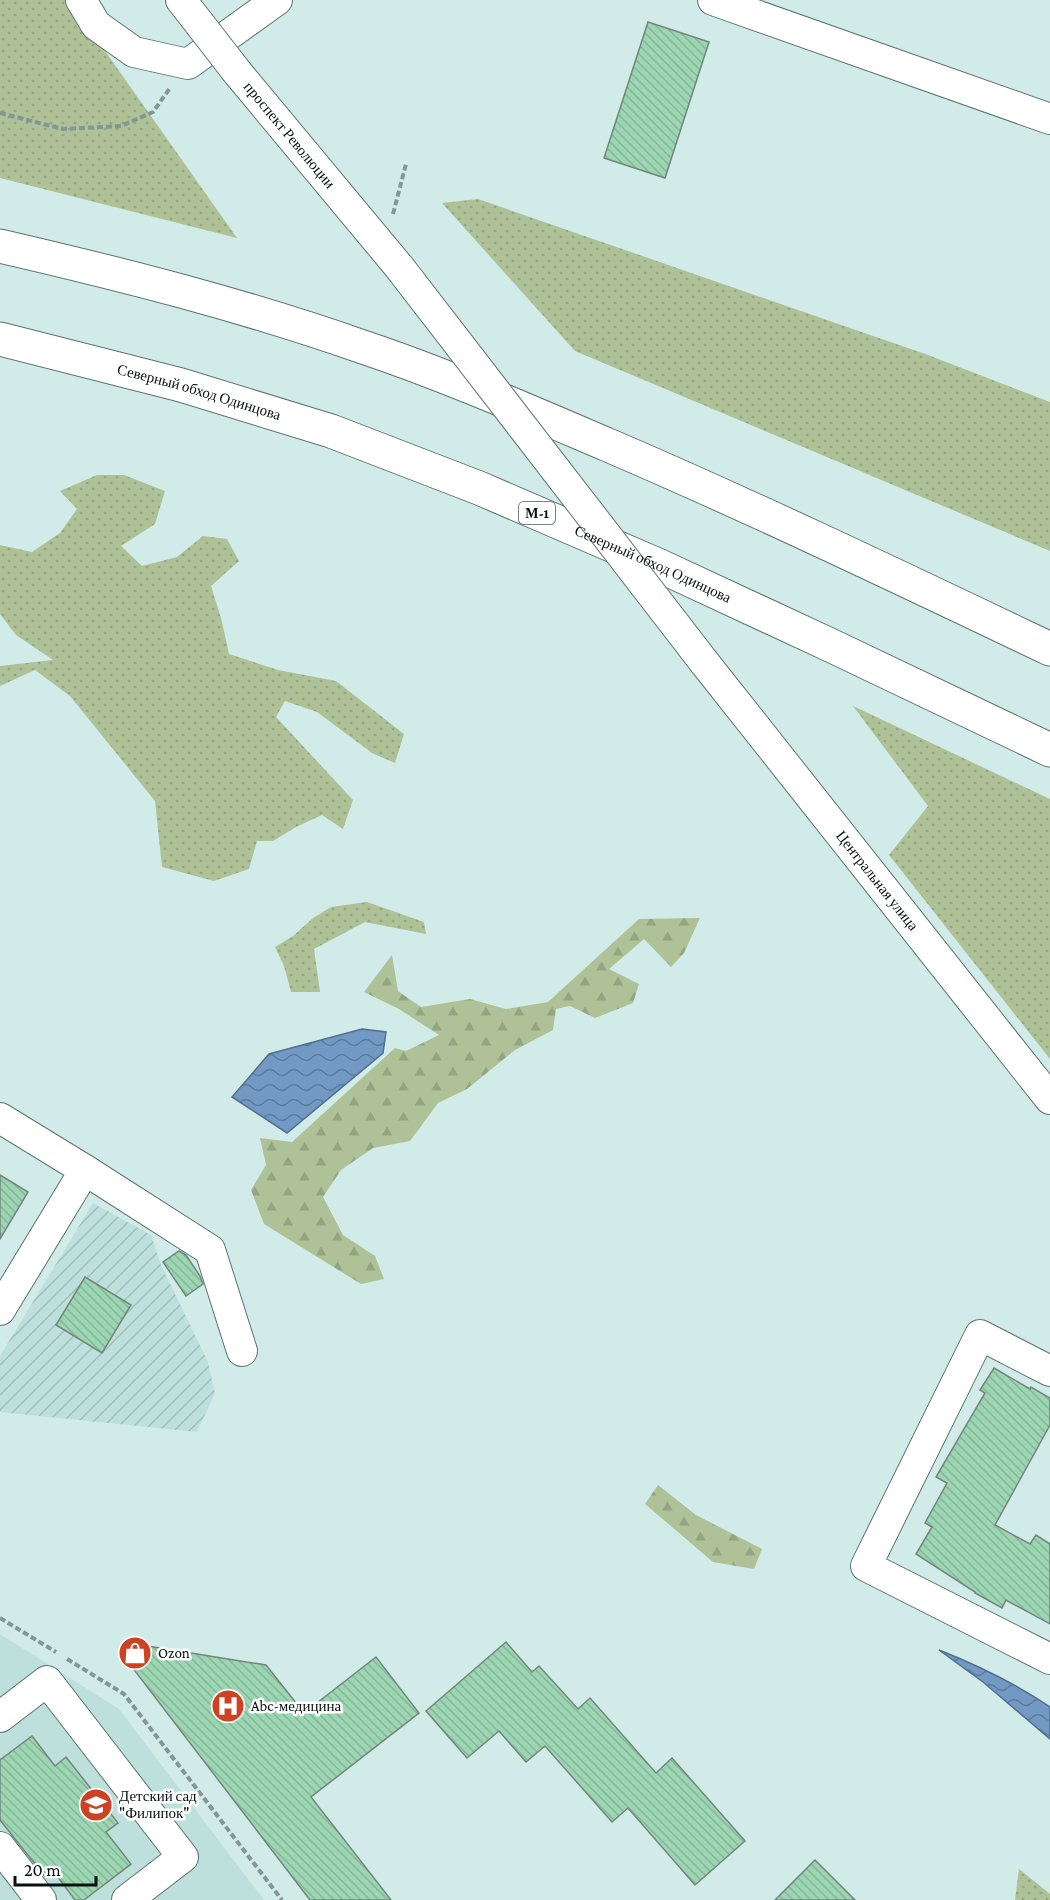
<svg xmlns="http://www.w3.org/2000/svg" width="1050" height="1900" viewBox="0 0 1050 1900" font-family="'Crimson Pro',serif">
<defs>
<pattern id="industrial-furrows" width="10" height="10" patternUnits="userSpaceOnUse" patternTransform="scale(1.5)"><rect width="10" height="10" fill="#bde0dd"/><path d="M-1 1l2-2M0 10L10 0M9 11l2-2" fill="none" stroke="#a1bfbd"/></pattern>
<pattern id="grass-dots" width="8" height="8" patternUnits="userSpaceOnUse" patternTransform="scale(1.5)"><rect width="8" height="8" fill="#aec197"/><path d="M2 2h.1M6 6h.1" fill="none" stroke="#94a581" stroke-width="1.8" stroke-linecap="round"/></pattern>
<pattern id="forest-firs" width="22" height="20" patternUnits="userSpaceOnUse" patternTransform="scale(1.5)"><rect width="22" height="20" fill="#aec197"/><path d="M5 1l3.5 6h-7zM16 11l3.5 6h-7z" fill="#94a581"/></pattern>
<pattern id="water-waves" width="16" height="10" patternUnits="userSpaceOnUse" patternTransform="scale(1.5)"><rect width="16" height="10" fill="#7199c4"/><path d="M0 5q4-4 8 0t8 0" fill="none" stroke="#5b7b9e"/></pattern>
<pattern id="building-back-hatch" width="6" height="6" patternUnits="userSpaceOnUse" patternTransform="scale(1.5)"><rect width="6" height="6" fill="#9bd5b2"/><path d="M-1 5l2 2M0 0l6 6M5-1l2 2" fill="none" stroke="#84b698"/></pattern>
</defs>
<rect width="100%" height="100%" fill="#d1ebe8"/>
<!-- built -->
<polygon fill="#bde0dd" points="0,1634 119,1709 264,1900 0,1900"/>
<!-- industrial -->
<polygon fill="url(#industrial-furrows)" points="93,1203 151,1235 161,1265 208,1362 215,1393 197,1432 0,1412 0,1356"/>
<!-- grass -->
<g fill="url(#grass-dots)">
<polygon points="0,0 69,0 237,238 0,178"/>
<polygon points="478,199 928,355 1050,402 1050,551 575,351 442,203"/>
<polygon points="97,475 124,475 165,491 155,524 121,546 142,566 177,557 203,536 227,539 239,561 211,586 221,618 229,654 278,670 336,681 404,734 395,763 372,753 317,712 285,701 276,717 353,800 343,829 322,815 296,827 273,841 257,841 249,869 214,881 162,867 155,801 70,696 35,670 0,686 0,666 53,660 16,635 0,614 0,545 32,552 60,533 77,509 60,491"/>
<polygon points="853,706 1050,799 1050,1059 889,855 928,806"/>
<polygon points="367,902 424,922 426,934 365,922 314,949 320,992 291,992 284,966 275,947 293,936 313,918 331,907"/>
<polygon points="1019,1869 1050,1894 1050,1900 1015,1900"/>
</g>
<!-- forest -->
<g fill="url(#forest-firs)">
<polygon points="700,918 684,953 671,967 644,939 609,969 639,984 633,1003 595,1018 570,1006 556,1009 553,1030 515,1050 467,1089 438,1103 410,1141 373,1148 341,1170 323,1197 343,1235 375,1256 384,1279 361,1284 264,1224 251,1190 266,1165 260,1138 292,1142 395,1048 406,1051 439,1035 399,1009 364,992 392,955 398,991 421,1007 470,999 506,1009 548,1002 639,919"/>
<polygon points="658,1485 696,1515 762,1549 754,1569 713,1562 645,1504"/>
</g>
<!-- water -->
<g fill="url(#water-waves)" stroke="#52708e" stroke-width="1.5">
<polygon points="362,1029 386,1032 383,1053 287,1133 232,1097 269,1054"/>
<path d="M939,1650C977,1665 1016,1684 1050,1707V1739L983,1682Z"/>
</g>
<!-- building -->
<g fill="url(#building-back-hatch)" stroke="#74867b" stroke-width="1.5">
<polygon points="648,22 709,42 665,178 604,158"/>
<polygon points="0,1175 28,1192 0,1239"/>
<polygon points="179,1251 186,1255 200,1276 203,1284 186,1296 163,1262"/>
<polygon points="85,1277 131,1305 102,1353 56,1325"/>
<polygon points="994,1368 1030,1389 1031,1387 1050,1398 1050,1425 995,1525 1030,1544 1036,1535 1050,1544 1050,1624 1006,1600 1002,1608 975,1593 975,1592 916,1554 932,1527 925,1523 947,1483 936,1477 985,1393 980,1390"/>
<polygon points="506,1642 532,1672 539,1666 578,1709 590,1698 656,1773 672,1758 745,1841 695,1885 628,1808 612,1822 545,1746 526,1762 499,1731 467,1758 426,1711"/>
<polygon points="135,1644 266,1665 304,1713 376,1657 419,1713 311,1797 391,1900 310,1900 122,1654"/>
<polygon points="32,1736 55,1766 66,1757 118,1823 106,1832 131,1864 84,1900 75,1900 54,1872 46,1878 0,1820 0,1760"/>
<polygon points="815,1860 855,1900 775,1900"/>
</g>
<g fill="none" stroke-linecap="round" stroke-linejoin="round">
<defs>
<g id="minor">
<polyline points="81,0 96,25 134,52 188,64 277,0"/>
<polyline points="181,0 199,23"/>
<polyline points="713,0 1050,119"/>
<path id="s1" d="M237,72L400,268"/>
<path id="s2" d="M704,662L1050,1099"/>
<polyline points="0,1118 85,1170 210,1250 242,1351"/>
<polyline points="0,1310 85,1170"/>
<polyline points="1050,1371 980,1335 866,1566 1050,1659"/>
<polyline points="0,1717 47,1681 183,1857 127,1900"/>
<polyline points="0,1847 41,1900"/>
</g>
<g id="highway">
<path d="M0,246C121,274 243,305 360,346C444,374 526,410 608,445C757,509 903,579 1050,649"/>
<path id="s3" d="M0,339L181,385L331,431L479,488L660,566L830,645L1050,750"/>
</g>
</defs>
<!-- minor casing -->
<use href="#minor" stroke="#5c7371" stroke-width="32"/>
<!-- highway casing -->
<use href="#highway" stroke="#5c7371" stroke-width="35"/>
<!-- path -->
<g stroke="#849795" stroke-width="4" stroke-dasharray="6 3" stroke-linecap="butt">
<polyline points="0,113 63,129 121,126 153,112 170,88"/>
<polyline points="393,214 406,164"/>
<polyline points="0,1618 56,1652"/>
<polyline points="67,1659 124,1694 282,1900"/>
</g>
<!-- minor -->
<use href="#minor" stroke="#fff" stroke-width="30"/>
<!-- highway -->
<use href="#highway" stroke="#fff" stroke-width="33"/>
<defs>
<g id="minor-bridge">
<polyline points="199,23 237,72"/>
<polyline points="400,268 704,662"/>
</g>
</defs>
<!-- minor-bridge casing -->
<use href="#minor-bridge" stroke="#5c7371" stroke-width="32" stroke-linecap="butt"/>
<!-- minor-bridge -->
<use href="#minor-bridge" stroke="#fff" stroke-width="30"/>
</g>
<!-- icons -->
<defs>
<symbol id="shop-disc" viewBox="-11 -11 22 22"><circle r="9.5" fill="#cd4223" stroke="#fff"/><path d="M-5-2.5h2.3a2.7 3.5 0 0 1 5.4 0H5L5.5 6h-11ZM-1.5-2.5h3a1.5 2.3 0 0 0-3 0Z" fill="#fff"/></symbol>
<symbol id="hospital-disc" viewBox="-11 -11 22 22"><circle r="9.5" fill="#cd4223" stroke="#fff"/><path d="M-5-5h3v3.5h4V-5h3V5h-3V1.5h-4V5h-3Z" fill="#fff"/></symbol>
<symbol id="school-disc" viewBox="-11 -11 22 22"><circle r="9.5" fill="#cd4223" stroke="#fff"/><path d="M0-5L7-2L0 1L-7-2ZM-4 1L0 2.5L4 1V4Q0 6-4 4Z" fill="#fff"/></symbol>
</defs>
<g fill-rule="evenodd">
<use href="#shop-disc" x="116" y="1634" width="38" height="38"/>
<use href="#hospital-disc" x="209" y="1687" width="38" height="38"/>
<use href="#school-disc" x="77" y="1786" width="38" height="38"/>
</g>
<g text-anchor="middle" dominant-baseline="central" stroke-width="5" stroke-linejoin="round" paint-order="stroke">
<!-- shield labels -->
<rect fill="#fff" stroke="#525858" stroke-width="1.5" x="519" y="502" width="36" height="22" rx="4.5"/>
<g font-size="14" font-weight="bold" fill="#081110">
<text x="537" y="513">М-1</text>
</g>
<!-- street labels -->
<g font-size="15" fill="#081110" stroke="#fff">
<text stroke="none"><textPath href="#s1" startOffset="82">проспект Революции</textPath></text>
<text stroke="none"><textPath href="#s3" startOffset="206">Северный обход Одинцова</textPath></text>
<text stroke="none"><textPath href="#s3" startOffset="692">Северный обход Одинцова</textPath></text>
<text stroke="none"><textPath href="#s2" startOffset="279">Центральная улица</textPath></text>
</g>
<!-- poi labels -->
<g font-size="15" fill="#081110" stroke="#fff" text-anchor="start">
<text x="158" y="1653">Ozon</text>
<text x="251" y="1706">Abc-медицина</text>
<text x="119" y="1796">Детский сад<tspan x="119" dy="17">"Филипок"</tspan></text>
</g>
</g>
<!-- scale -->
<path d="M15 1876v9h81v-9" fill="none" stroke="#081110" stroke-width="3"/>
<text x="24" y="1876" font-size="18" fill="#081110" stroke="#ffffff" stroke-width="4.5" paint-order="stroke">20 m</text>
</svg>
